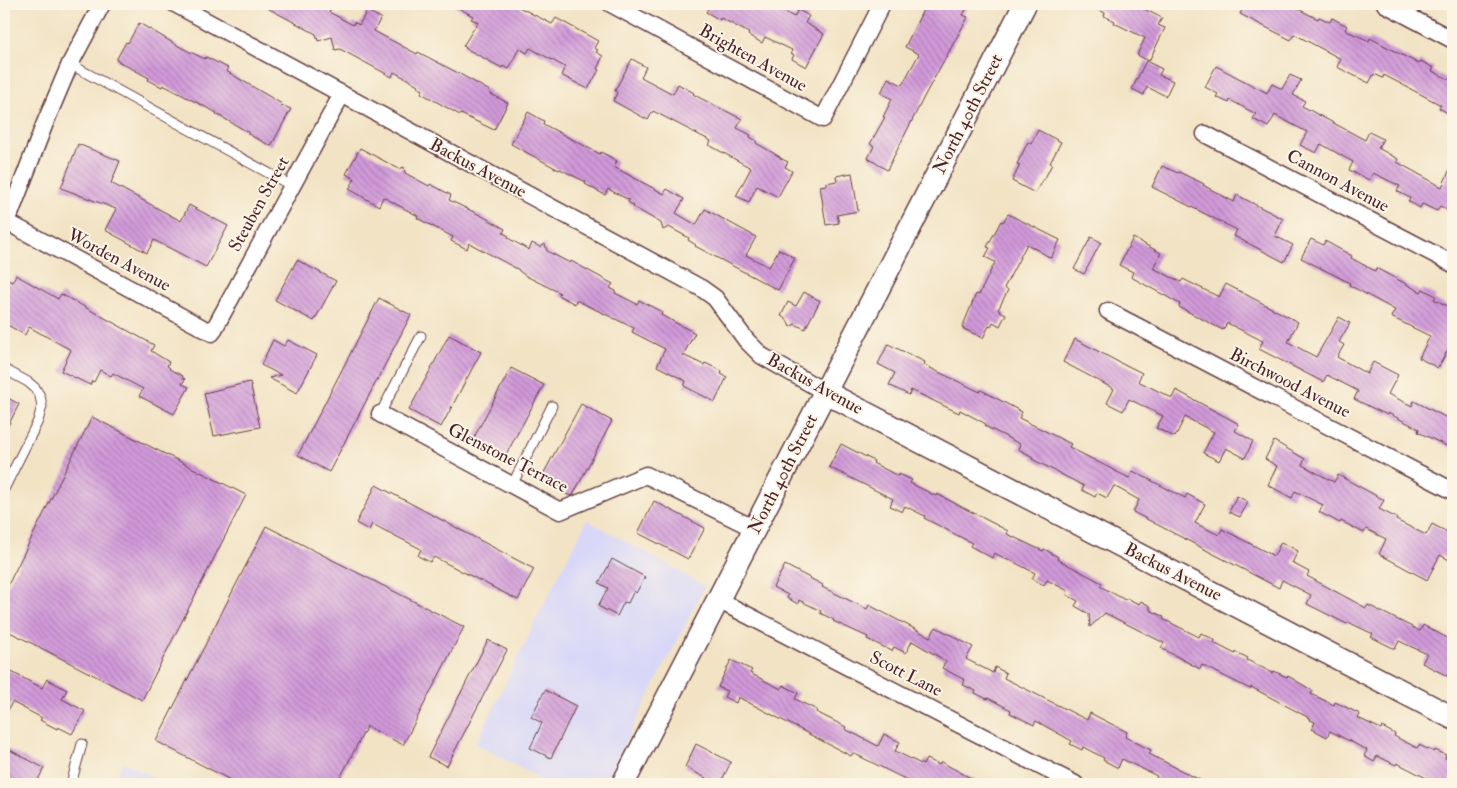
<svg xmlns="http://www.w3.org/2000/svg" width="1457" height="788" viewBox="0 0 1457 788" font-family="'IM FELL Double Pica',serif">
<defs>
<pattern id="building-back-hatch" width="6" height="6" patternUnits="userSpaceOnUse" patternTransform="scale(1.25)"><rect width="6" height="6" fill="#d19ada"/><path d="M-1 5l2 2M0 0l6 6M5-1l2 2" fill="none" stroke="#ac7db1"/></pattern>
</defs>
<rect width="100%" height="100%" fill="#fcf5e5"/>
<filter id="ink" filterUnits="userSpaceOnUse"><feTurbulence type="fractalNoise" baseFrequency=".02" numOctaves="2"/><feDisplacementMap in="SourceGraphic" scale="10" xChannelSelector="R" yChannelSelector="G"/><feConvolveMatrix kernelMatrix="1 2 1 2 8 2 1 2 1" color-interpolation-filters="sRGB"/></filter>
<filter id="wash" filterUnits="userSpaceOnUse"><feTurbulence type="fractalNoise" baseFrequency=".0096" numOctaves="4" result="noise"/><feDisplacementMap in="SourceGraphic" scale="20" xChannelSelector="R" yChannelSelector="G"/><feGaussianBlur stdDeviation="1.12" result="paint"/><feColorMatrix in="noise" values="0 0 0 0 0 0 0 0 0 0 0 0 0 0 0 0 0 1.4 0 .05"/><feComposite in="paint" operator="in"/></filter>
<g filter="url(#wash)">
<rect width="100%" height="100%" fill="#f2e3c5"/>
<!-- built -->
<g fill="#d8d7f8">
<polygon points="587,520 705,586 604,784 550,784 476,744 536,620"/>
<polygon points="124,762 165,784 111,784"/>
</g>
<g id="blocks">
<!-- building -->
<g fill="url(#building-back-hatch)">
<polygon points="260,4 321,4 331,9 329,12 353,25 354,22 359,25 367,11 381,18 374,31 417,54 418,52 460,74 490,91 489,93 508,103 494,130 461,114 460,115 421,93 423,90 417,87 418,85 394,72 392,77 340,49 335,50 332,37 318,41 316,34"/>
<polygon points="451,4 513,4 552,24 556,18 598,41 594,48 598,50 596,52 603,56 597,69 599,70 588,89 561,75 565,67 530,48 527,53 519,48 509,69 503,66 502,68 465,48 466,47 463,46 478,22 471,19 473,16"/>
<polygon points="711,4 770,4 794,17 798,10 809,16 805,23 824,34 806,67 792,59 794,55 791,53 792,50 765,37 762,43 748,35 749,33 721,18 720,20 706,12"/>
<polygon points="926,4 969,4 963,15 968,17 926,93 887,170 868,158 874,146 870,144 885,117 883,117 892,99 881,93 888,78 902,85 919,54 905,47"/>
<polygon points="1087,4 1134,4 1162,18 1158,25 1165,28 1149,61 1137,55 1145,38 1114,23 1115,21 1104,16 1105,13"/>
<polygon points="1245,4 1288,4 1318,19 1319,17 1330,22 1332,18 1347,26 1345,30 1369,41 1370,38 1419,64 1421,61 1434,68 1432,71 1453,81 1453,116 1439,108 1441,105 1384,75 1383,78 1374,74 1369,83 1337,67 1341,59 1294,34 1291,40 1240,14"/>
<polygon points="139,23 182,48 205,59 206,57 228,68 226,71 282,104 281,105 291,109 271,146 248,134 248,132 216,114 217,113 163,85 162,87 148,80 149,78 116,60 126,42 128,43"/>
<polygon points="632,59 646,67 641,77 673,94 678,84 694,93 693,94 702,99 742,119 737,128 751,135 750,137 757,141 756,143 780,157 780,158 788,162 785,167 792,171 778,197 757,186 749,202 736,196 751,168 709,145 711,141 653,111 648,120 613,101 617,93 615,90"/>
<polygon points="1146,61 1162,69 1159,75 1173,81 1166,96 1147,87 1144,95 1132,89"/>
<polygon points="1216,66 1267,93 1272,84 1282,89 1290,75 1301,80 1293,95 1305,101 1302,106 1365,140 1369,132 1383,139 1378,148 1398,159 1397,162 1442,187 1453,162 1453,213 1440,206 1437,211 1422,204 1420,208 1408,201 1410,198 1397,191 1400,186 1373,173 1369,180 1349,170 1353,162 1321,144 1316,153 1300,145 1307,132 1275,115 1268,127 1253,119 1256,114 1230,100 1229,103 1216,97 1218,94 1205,87"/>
<polygon points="528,112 544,121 543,124 600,154 601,152 617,161 614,167 664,194 667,189 684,199 676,213 696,225 705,209 756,237 746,255 769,267 779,249 795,258 778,290 695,246 696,245 688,240 689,238 669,227 663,230 661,223 633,207 634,206 628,202 629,200 608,189 605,195 585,184 586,182 560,169 559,170 511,144"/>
<polygon points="1038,130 1061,142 1050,163 1052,164 1044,180 1043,179 1035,193 1012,181 1020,165 1017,164 1028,142 1031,144"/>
<polygon points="78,144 120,161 111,183 181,221 189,205 228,226 206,267 154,240 147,253 105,230 116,209 61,188"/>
<polygon points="360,148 399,169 404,167 405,173 429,186 430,184 451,195 449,200 484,217 505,229 503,233 509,236 508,238 529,250 532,243 540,247 545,244 547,251 570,263 571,261 613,284 610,288 616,291 615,293 637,304 639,300 662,312 661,315 695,333 683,355 704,365 705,363 722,371 721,374 727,377 715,402 684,386 686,381 657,366 665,349 632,332 634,328 576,300 575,304 558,295 560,293 526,276 519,271 519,270 469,243 467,249 451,241 453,237 417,218 418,216 383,197 379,206 349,189 355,179 346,174"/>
<polygon points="1162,166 1178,173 1179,172 1204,184 1203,185 1234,202 1237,195 1283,219 1275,236 1293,245 1284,262 1234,236 1237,230 1152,187"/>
<polygon points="852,173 858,211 837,215 839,223 826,225 820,186 826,185 826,183 837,181 836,176"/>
<polygon points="1008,214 1060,240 1051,258 1027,244 1004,288 1008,290 998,310 1006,314 1000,326 993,322 991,327 989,326 983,338 962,328 976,294 979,295 995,262 985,257 990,248 987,247 1001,221 1003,222"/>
<polygon points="1091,237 1101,242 1084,274 1074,269"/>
<polygon points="1133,238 1161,253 1153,268 1181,282 1183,279 1219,297 1226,284 1298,322 1288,342 1316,357 1339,317 1350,323 1339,342 1344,345 1337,357 1367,374 1373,362 1398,375 1388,394 1412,406 1414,401 1453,421 1453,449 1418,432 1419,429 1388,413 1387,415 1354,399 1358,391 1327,375 1323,382 1259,349 1263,341 1227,323 1223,330 1179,307 1180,304 1131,277 1133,272 1119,265"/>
<polygon points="1311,239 1323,245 1325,241 1352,256 1351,258 1375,271 1376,268 1421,292 1423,289 1436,296 1434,299 1453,309 1453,340 1438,368 1419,358 1430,336 1391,317 1395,310 1349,285 1350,283 1301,258"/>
<polygon points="297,260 336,281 314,321 275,300"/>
<polygon points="16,275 58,299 61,294 154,345 151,351 169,362 167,366 170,368 169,369 183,376 182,378 185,379 182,384 189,387 174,414 139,396 143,389 113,373 111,376 100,370 94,382 92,381 90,385 61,371 71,350 29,327 25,335 4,323 4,278 12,282"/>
<polygon points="804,292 820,301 805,329 795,324 790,327 787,320 781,316 788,302 796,306"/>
<polygon points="379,298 411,315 329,472 298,455"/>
<polygon points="449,335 481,352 441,427 409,410"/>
<polygon points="1075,339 1126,366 1126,365 1142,373 1138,381 1172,398 1176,390 1239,424 1235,431 1253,441 1245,458 1226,448 1219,461 1203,453 1214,432 1185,417 1175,437 1156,428 1163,416 1129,399 1123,411 1107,403 1114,389 1063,362"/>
<polygon points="273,340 284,346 288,340 317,355 297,393 269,378 281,375 261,365"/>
<polygon points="888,344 925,362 924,365 980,392 981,390 1022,412 1019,418 1071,444 1069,447 1129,478 1133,471 1185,498 1187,494 1205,504 1195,523 1219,535 1222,529 1274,556 1281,542 1298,551 1292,563 1309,572 1307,576 1366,608 1368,605 1420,631 1423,625 1453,641 1453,679 1422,663 1427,654 1399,641 1395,649 1371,637 1373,634 1348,622 1347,624 1307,604 1311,595 1282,580 1279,588 1133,512 1139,500 1114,486 1107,498 1097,493 1095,497 1082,490 1084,486 1032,459 1033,457 1018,449 1020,444 985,426 986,424 960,410 959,413 911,390 909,395 889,385 895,373 878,364"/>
<polygon points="511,368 544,385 503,460 471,443"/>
<polygon points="250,382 260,427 214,436 204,393"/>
<polygon points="4,396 19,404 4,434"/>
<polygon points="581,404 612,421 573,495 570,496 540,480"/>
<polygon points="92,417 246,495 142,700 4,629 4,593"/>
<polygon points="1274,441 1305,459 1302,465 1334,482 1338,475 1384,500 1379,509 1397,518 1396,520 1426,535 1432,524 1453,535 1453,562 1440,555 1427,580 1379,554 1386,539 1366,529 1364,533 1341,521 1340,523 1319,512 1323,505 1295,491 1292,498 1268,485 1277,466 1265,459"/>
<polygon points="841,444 874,461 873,463 898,476 899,474 912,480 910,483 936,496 937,494 1008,531 1007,534 1043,551 1044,549 1058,557 1057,559 1102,583 1100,586 1125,600 1126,598 1139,604 1141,601 1150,606 1150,610 1164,617 1163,619 1199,637 1201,633 1215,640 1214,643 1235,654 1236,652 1248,658 1247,660 1273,673 1274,671 1287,677 1288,676 1313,691 1311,694 1334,705 1335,702 1360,714 1358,718 1381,729 1382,727 1395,734 1394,736 1417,748 1419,745 1434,752 1435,750 1446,755 1445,758 1453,763 1453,774 1448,784 1438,784 1397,763 1396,765 1377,756 1374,762 1364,756 1367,750 1330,731 1327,737 1312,729 1315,722 1310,720 1311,719 1251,687 1250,689 1202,665 1200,669 1161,648 1164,643 1105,613 1090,627 1089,614 1075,606 1078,601 1067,595 1068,591 1047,580 1044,585 1032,579 1035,573 1010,560 1010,561 994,553 992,558 970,546 972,543 924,518 925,516 905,506 902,512 890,506 893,499 829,467"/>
<polygon points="376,485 534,569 518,600 434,557 430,562 418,556 421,549 372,524 369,530 356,523"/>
<polygon points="1237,496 1248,502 1240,517 1229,512"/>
<polygon points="654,501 705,528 688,559 638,533"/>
<polygon points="266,526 464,627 403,745 367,726 337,784 238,784 156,741"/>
<polygon points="612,559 645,577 636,593 634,591 628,603 624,602 617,616 598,606 608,588 599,583"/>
<polygon points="785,565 823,585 822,587 867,609 869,605 930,637 936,627 973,647 966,659 993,673 995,667 1006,673 1004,678 1087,720 1090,713 1127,732 1125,737 1151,750 1149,754 1208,784 1153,784 1157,776 1122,759 1118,768 1103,760 1104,758 1083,747 1082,750 1070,744 1072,741 1036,721 1034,725 1010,713 1011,710 988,698 987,699 975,693 976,691 963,685 965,680 942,668 946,661 912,641 906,653 894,647 892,651 867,639 868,637 833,621 834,620 820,613 821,611 799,600 798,604 787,598 788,595 773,587"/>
<polygon points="488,640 507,650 447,766 428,757"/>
<polygon points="731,660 752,670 750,673 781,689 783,685 798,693 795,699 817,710 816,712 846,727 845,729 878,746 884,734 900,742 895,751 923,765 926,759 939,765 941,762 982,784 915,784 853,753 851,756 738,697 736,703 724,697 727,691 718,687"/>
<polygon points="4,668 42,688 47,679 67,690 62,699 85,711 72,734 58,727 57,729 40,720 42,718 12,702 4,719"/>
<polygon points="545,690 576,706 551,758 530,748 542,723 531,717"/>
<polygon points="696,744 731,762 720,784 703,784 706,778 685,767"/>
<polygon points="4,747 44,768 36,784 4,784"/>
</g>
</g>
</g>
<g filter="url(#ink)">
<use href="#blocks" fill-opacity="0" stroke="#633c42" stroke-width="1"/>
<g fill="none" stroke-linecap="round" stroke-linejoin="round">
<defs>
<g id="lane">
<polyline points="70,64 292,186"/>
<polyline points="4,369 28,382 35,388 40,396 42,406 38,421 4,489"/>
<polyline points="380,414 421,336"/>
<polyline points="512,485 552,406"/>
<polyline points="71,784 82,744"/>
</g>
<g id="street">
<polyline points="102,4 70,64 45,123 7,222 212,333 342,94"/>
<polyline points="175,4 701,288 715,298 746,340 762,356 825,392"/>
<polyline points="611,4 823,119 882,4"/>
<polyline points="1385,4 1453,40"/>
<polyline points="1205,134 1453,264"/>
<polyline points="1108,311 1453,491"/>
<polyline points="380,414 560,511 646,475 755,529"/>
<polyline points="718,600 1075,784"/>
</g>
<g id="secondary">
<polyline points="825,392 1453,718"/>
<polyline points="623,784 1025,4"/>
</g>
</defs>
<!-- lane casing -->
<use href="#lane" stroke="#633c42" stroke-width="11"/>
<!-- street casing -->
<use href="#street" stroke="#633c42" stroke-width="19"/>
<!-- secondary casing -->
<use href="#secondary" stroke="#633c42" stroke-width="25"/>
<!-- lane -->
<use href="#lane" stroke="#fff" stroke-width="9"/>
<!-- street -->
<use href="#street" stroke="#fff" stroke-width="16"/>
<!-- secondary -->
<use href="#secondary" stroke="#fff" stroke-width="22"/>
</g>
</g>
<g text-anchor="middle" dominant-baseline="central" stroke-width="4" stroke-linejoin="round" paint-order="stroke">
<!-- street labels -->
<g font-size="18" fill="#4a1f2b" stroke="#fcf5e5">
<text transform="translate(753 58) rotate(29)">Brighten Avenue</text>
<text transform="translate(968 114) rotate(-63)">North 40th Street</text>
<text transform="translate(478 168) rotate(28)">Backus Avenue</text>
<text transform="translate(1338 181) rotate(28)">Cannon Avenue</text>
<text transform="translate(259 204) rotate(-61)">Steuben Street</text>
<text transform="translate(119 260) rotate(28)">Worden Avenue</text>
<text transform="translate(1290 383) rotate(27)">Birchwood Avenue</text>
<text transform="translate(815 384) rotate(29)">Backus Avenue</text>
<text transform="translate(508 458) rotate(27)">Glenstone Terrace</text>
<text transform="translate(783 474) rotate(-63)">North 40th Street</text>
<text transform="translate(1173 572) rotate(27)">Backus Avenue</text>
<text transform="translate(906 674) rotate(27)">Scott Lane</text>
</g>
</g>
<!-- margin -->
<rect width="1457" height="788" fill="none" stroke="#fcf5e5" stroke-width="20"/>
</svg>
